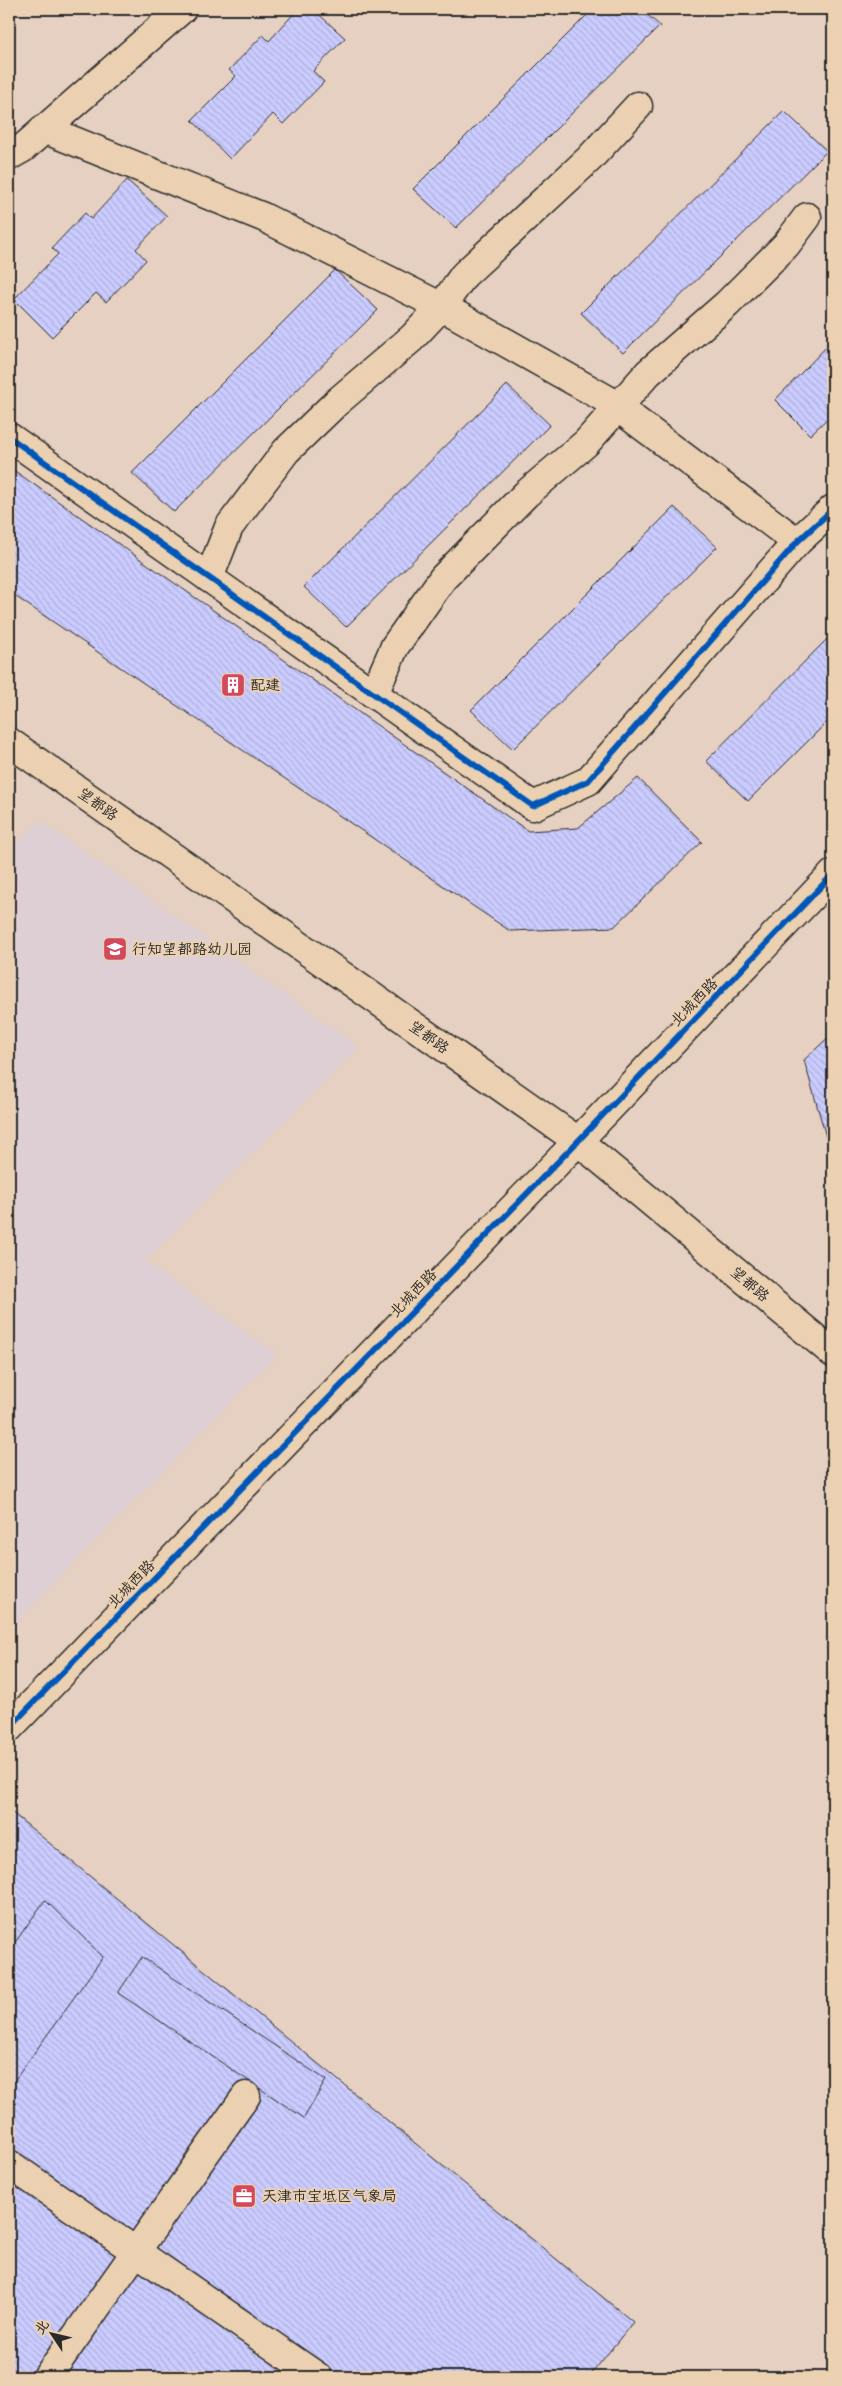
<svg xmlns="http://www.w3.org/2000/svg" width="842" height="2386" viewBox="0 0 842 2386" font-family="'Comic Neue','LXGW WenKai TC',sans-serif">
<defs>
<pattern id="building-back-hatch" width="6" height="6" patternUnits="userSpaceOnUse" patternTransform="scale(1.25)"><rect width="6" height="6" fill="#cbccff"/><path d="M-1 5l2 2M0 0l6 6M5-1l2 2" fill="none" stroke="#aeafdb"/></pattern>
</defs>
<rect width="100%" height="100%" fill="#e5d0c1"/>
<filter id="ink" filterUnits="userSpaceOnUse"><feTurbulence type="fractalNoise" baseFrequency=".02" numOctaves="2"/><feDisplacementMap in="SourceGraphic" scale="10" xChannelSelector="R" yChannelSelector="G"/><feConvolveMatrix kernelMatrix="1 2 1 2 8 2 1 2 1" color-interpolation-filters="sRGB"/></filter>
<g filter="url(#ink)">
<!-- built -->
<polygon fill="#ddcfd4" points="39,820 359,1047 145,1261 277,1354 9,1630 9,850"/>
<!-- building -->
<g fill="url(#building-back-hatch)" stroke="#2b2b2b">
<polygon points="298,9 313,9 345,38 313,71 324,82 283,124 273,114 230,159 192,120 236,76 229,70 263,35 269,41"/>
<polygon points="593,9 641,9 660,26 456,228 413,189"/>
<polygon points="784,111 827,151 623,353 581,313"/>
<polygon points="127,180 167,216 136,249 146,260 106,302 96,293 52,337 14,299 58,254 52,248 85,213 91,219"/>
<polygon points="335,270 378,310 174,512 132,473"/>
<polygon points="833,340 833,413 810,435 775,400"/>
<polygon points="507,385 550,425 346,627 304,587"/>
<polygon points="9,467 528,831 578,828 638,778 702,842 614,927 510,931 9,592"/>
<polygon points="674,507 717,547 513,749 471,710"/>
<polygon points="833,633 833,716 748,801 706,761"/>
<polygon points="833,1033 833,1161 804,1060"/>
<polygon points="9,1810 633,2322 589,2377 9,2377"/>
<polygon points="45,1900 103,1957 9,2088 9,1951"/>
<polygon points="142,1957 326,2080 304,2118 118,1993"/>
</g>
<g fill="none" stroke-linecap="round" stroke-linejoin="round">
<defs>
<g id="minor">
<polyline points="44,129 263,217 448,310 608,400 797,542"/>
<polyline points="9,156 23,148 182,9"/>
<polyline points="9,437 533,806 588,781 797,542 833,509"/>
<polyline points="209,578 229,527 286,451 337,402 412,338 442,306 464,275 589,159 638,106"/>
<polyline points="374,694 395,646 443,578 526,494 586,443 648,373 727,304 786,245 807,217"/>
<polyline points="9,742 578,1141 833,1353"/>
<polyline points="9,1728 578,1141 833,874"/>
<polyline points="9,2164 318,2377"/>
<polyline points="47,2377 246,2096"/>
</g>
</defs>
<!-- minor casing -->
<use href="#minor" stroke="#2b2b2b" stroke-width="31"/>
<!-- minor -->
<use href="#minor" stroke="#ebd1b2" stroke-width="28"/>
<defs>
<g id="cycleway">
<polyline points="9,437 533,806 588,781 797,542 833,509"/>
<polyline points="9,1728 578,1141 833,874"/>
</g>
</defs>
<!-- cycleway casing -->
<use href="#cycleway" stroke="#ebd1b2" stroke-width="9"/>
<!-- cycleway -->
<use href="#cycleway" stroke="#0057b8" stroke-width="6"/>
</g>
</g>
<!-- icons -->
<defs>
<symbol id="building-square" viewBox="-11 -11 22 22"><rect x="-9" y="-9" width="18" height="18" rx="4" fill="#d1495b" stroke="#ebd1b2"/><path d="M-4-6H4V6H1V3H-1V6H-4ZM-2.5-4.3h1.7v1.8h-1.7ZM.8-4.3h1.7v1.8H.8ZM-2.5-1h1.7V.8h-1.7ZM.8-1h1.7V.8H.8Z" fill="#fff"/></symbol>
<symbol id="school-square" viewBox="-11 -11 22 22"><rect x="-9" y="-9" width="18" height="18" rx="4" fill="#d1495b" stroke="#ebd1b2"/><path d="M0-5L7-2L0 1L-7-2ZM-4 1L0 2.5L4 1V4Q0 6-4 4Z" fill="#fff"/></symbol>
<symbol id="office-square" viewBox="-11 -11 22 22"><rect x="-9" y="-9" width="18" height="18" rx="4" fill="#d1495b" stroke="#ebd1b2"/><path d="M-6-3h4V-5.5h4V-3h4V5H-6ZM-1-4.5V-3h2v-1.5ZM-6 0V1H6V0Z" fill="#fff"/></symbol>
</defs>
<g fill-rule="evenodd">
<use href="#building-square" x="219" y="671" width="28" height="28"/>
<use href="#school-square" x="101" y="935" width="28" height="28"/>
<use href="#office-square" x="230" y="2182" width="28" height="28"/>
</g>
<g text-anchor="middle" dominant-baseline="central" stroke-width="4" stroke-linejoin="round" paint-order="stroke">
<!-- poi labels -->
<g font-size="15" fill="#2b2b2b" stroke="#ebd1b2" text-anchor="start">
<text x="250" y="685">配建</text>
<text x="132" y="949">行知望都路幼儿园</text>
<text x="262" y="2196">天津市宝坻区气象局</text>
</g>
<!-- street labels -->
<g font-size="15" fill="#2b2b2b" stroke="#ebd1b2">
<text transform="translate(98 804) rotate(35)">望都路</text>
<text transform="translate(694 1002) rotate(-46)">北城西路</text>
<text transform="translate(429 1037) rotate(35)">望都路</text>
<text transform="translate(750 1284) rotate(40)">望都路</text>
<text transform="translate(413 1293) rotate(-46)">北城西路</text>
<text transform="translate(131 1584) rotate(-46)">北城西路</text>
</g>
</g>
<!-- margin -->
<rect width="842" height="2386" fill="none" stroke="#ebd1b2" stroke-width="30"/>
<rect x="15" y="15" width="812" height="2356" fill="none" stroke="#2b2b2b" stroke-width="2" filter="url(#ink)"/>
<!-- north arrow -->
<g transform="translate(52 2334) rotate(305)" stroke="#ebd1b2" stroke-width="4" paint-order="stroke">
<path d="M0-4L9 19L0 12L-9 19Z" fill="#2b2b2b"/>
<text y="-8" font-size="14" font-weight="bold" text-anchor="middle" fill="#2b2b2b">北</text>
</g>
</svg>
